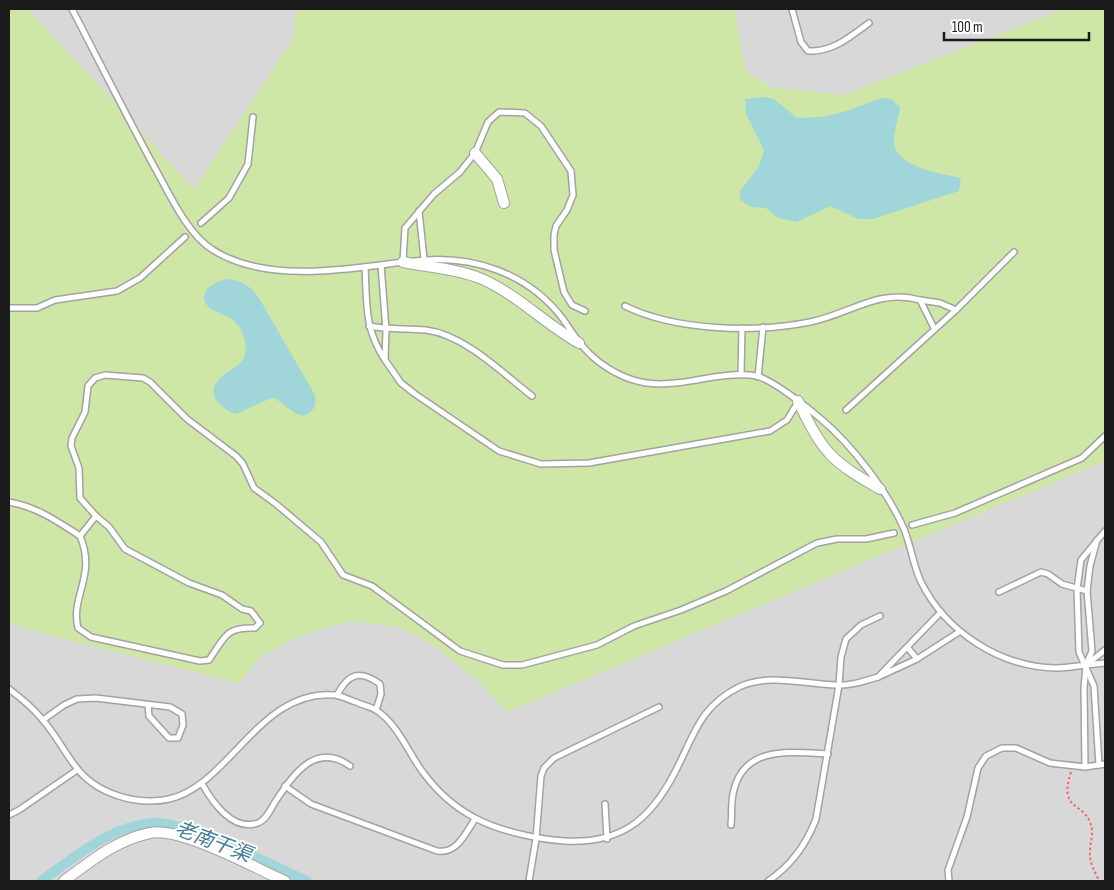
<svg xmlns="http://www.w3.org/2000/svg" width="1114" height="890" viewBox="0 0 1114 890" font-family="'Sofia Sans Condensed','Noto Sans SC',sans-serif">
<rect width="100%" height="100%" fill="#ece7e0"/>
<!-- residential -->
<rect fill="#d9d8d8" x="9" y="9" width="1096" height="872"/>
<!-- grass -->
<polygon fill="#cfe7a6" points="9,9 28,9 194,189 293,39 297,9 734,9 746,72 771,87 844,95 1064,9 1105,9 1105,461 507,712 476,679 432,644 399,627 350,621 308,633 264,654 238,683 40,633 9,622"/>
<!-- water -->
<g fill="#a0d6da">
<path d="M763,97L774,99L797,118L821,117L843,112L882,98L891,99L900,107C899,117 893,134 894,143C896,167 942,174 961,178L959,191L873,219H858L830,206L797,222L778,218L766,208L752,207L740,200V191L759,166L764,150L746,114L745,99Z"/>
<path d="M227,279C242,280 250,286 259,298L315,395C316,406 315,410 304,416L295,413L275,398C261,400 249,410 235,414C224,409 207,398 216,383C226,367 253,368 244,338C243,333 238,325 235,322C226,313 199,311 205,293C208,285 219,281 227,279Z"/>
</g>
<g fill="none" stroke-linecap="round" stroke-linejoin="round">
<!-- canal -->
<path stroke="#a0d6da" stroke-width="10" d="M41,881C74,858 109,827 151,823C183,819 273,866 307,881"/>
<defs>
<g id="lane">
<path d="M72,9C100,63 127,117 156,170C170,195 188,235 213,250C265,283 345,270 403,262"/>
<path d="M792,9L801,42L808,51C833,52 850,37 869,23"/>
<polyline points="419,211 424,259"/>
<polyline points="201,223 229,198 248,164 253,117"/>
<path d="M414,261C471,254 527,272 563,319C574,335 583,350 599,362C639,392 668,385 714,377C728,375 743,373 757,376C774,381 807,407 821,419C852,445 888,492 904,529C911,546 913,565 921,582C946,632 1000,667 1056,668C1066,668 1077,666 1086,665"/>
<polyline points="403,262 405,228 434,194 460,172 475,153 488,122 499,112 525,113 541,126 571,171 573,195 567,210 556,226 554,235 554,250 564,292 572,305 585,311"/>
<path d="M365,267C367,304 364,328 385,360L386,330L381,265"/>
<path d="M625,306C676,331 755,333 810,322C850,314 879,288 920,300"/>
<polyline points="9,308 37,308 55,300 117,291 140,278 185,237"/>
<path d="M369,326C388,330 407,328 426,330C465,335 502,373 532,396"/>
<polyline points="934,328 920,300 940,303 956,310"/>
<polyline points="385,360 401,383 415,394 499,451 541,464 589,463 770,431 787,420 798,402"/>
<polyline points="741,374 742,328"/>
<polyline points="758,377 763,327"/>
<polyline points="846,410 956,310 1014,252"/>
<path d="M9,502C37,507 57,521 80,536C97,576 70,596 78,628L91,637L200,661L209,660C225,637 225,627 255,628L260,623L251,611L242,609L222,595L189,583L125,549L109,527L96,516L80,498L79,468L71,446L72,438L85,412L88,386L95,378L105,375L143,378L150,382L187,419L236,456L243,464L254,488L276,504L321,542L343,575L372,586L460,651L503,665H522L597,645L634,626L681,610L726,591L817,543L837,539H866L894,533"/>
<polyline points="912,525 955,513 1082,458 1105,436"/>
<polyline points="80,536 96,516"/>
<polyline points="999,592 1041,572 1048,574 1062,584 1087,591"/>
<polyline points="941,612 878,677 917,659 959,632"/>
<polyline points="908,648 917,659"/>
<polyline points="1105,650 1086,665 1105,663"/>
<path d="M9,689C21,698 32,707 41,718C55,733 64,752 76,767C96,794 137,806 169,799C229,786 260,688 335,695C342,696 349,700 356,702C362,705 371,707 376,710C399,725 409,755 425,775C438,792 456,808 475,818C499,831 537,839 564,841C620,844 650,821 675,772C694,736 699,707 739,687C768,673 804,684 836,685C850,686 865,681 878,677"/>
<path d="M337,695C348,674 359,669 380,684L381,694L376,710"/>
<polyline points="43,720 64,705 77,699 96,698 170,707 182,714 183,725 178,738 169,738 149,716 148,705"/>
<polyline points="1099,765 1094,686 1079,652 1077,589 1081,560 1105,531"/>
<polyline points="1085,767 1084,688 1086,665 1092,651 1087,591 1090,566 1097,540"/>
<path d="M202,784C212,801 232,832 258,823C266,820 271,809 275,802C293,775 315,741 350,766"/>
<path d="M285,786L311,804L437,851C457,854 465,834 475,819"/>
<polyline points="605,804 607,839"/>
<polyline points="9,815 19,810 77,770"/>
<path d="M731,825C732,815 731,804 733,794C742,745 790,752 828,754"/>
<polyline points="529,881 536,839 541,776 544,768 554,758 659,707"/>
<path d="M768,881C791,866 806,845 816,819L839,685L841,657L846,639L861,625L880,616"/>
<polyline points="949,881 948,870 967,817 978,768 986,756 1002,748 1016,748 1050,763 1085,767 1105,764"/>
</g>
<g id="street">
<polyline points="475,153 497,179 504,203"/>
<path d="M403,262C429,267 458,269 482,279C518,295 545,324 579,343"/>
<path d="M798,401C807,419 816,439 830,454C844,469 863,479 880,489"/>
<path d="M64,881C91,861 116,840 150,833C179,826 255,868 285,881"/>
</g>
</defs>
<!-- lane casing -->
<use href="#lane" stroke="#a2a2a2" stroke-width="8"/>
<!-- street casing -->
<use href="#street" stroke="#a2a2a2" stroke-width="12"/>
<!-- path -->
<path stroke="#f7666d" stroke-width="2" stroke-dasharray="2.5 2.5" stroke-linecap="butt" d="M1071,772C1058,812 1084,801 1091,825C1094,833 1090,843 1090,852C1089,863 1095,871 1099,881"/>
<!-- lane -->
<use href="#lane" stroke="#fff" stroke-width="5"/>
<!-- street -->
<use href="#street" stroke="#fff" stroke-width="10"/>
</g>
<g text-anchor="middle" dominant-baseline="central" stroke-width="4" stroke-linejoin="round" paint-order="stroke">
<!-- water labels -->
<g font-size="20" font-style="italic" fill="#447b99" stroke="#fff">
<text transform="translate(213 842) rotate(21)">老南干渠</text>
</g>
</g>
<!-- border -->
<rect width="1114" height="890" fill="none" stroke="#1b1b1b" stroke-width="20"/>
<!-- scale -->
<path d="M944 32v8h145v-8" fill="none" stroke="#1b1b1b" stroke-width="2.5"/>
<text x="952" y="32" font-size="15" fill="#1b1b1b" stroke="#ffffff" stroke-width="4" paint-order="stroke">100 m</text>
</svg>
